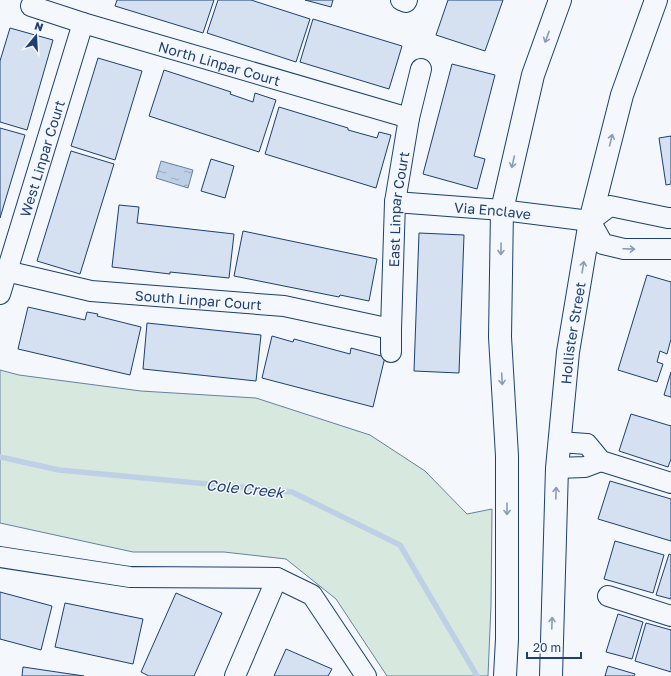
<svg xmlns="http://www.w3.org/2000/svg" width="671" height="676" viewBox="0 0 671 676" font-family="'Golos Text',sans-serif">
<defs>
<pattern id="water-ripples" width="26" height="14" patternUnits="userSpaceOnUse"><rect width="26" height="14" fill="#bed0e5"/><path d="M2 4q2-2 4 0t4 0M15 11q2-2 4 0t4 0" fill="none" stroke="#9aaabe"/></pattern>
</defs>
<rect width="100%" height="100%" fill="#f4f7fb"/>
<!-- green -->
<polygon fill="#d7e8df" stroke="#687fa3" points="0,370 19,375 141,391 256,398 370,435 425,471 467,514 492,509 491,605 488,676 387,676 336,599 286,559 224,552 133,552 0,523"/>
<!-- water -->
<polygon fill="url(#water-ripples)" stroke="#687fa3" points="161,161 193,170 188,188 156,178"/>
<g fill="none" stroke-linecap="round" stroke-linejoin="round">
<!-- stream -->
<polyline stroke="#bed0e5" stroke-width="5.5" points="0,457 59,470 292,492 400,545 477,676"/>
</g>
<!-- building -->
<g fill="#d5e0f0" stroke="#1d3f73">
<polygon points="117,0 214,0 203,33 115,6"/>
<polygon points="218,0 251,0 310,19 296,62 207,33"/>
<polygon points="305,0 333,0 331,7"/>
<polygon points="448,0 503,0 485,51 436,35"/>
<polygon points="313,19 402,46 389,89 300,62"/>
<polygon points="10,28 53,40 27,130 0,122 0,61"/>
<polygon points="98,58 142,71 115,160 71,146"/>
<polygon points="452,64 495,75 474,156 485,159 477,189 423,174"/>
<polygon points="164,70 231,92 230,94 253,102 255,93 276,100 259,152 149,116"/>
<polygon points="279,107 348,128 348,130 377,138 379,132 391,135 376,188 265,154"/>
<polygon points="0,128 25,135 0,218"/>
<polygon points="671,136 671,184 666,185 659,138"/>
<polygon points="71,151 114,164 80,274 37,261"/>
<polygon points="211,159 234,166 225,198 201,191"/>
<polygon points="119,205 139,207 137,223 234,234 229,278 170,272 170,274 112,267"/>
<polygon points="243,231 377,259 369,301 340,295 339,297 234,276"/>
<polygon points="419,233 464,235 459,373 414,371"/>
<polygon points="647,275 671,282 671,339 667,354 660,351 657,362 663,364 657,382 618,370"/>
<polygon points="28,307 85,320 87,312 98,314 97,316 141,327 130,375 18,349"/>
<polygon points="147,323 261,335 256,381 143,369"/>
<polygon points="272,336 293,342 294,339 350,354 351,348 385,357 373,407 262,378"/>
<polygon points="671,372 671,397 664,395"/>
<polygon points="631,414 671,426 671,459 668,467 619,451"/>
<polygon points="610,481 671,499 671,541 598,519"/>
<polygon points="615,541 664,555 653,593 604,579"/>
<polygon points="669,554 671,555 671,599 656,595"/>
<polygon points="0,592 52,606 41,650 0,639"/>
<polygon points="176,593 222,613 194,676 149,676 141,672"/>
<polygon points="65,603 143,619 133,664 55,647"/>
<polygon points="618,614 643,622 632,659 606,652"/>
<polygon points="646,623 671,630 671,672 635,661"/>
<polygon points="286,649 332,669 328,676 274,676"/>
<polygon points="608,666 635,674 634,676 605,676"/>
<polygon points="23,667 84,676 22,676"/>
</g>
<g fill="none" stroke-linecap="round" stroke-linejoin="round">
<defs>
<g id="minor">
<polyline points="401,0 406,2 407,0"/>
<path id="s1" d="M31,6L83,23L409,118"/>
<path id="s2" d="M395,202L502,210L590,221"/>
<polyline points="590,221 603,244 624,249 671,249"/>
<polyline points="590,221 610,206 668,218 671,218"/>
<path id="s3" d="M6,271L91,291L284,306L391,329"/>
<path id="s4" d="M0,294L83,23"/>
<path id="s5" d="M391,352V329L395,202L409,118L421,69"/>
<polyline points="559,442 587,444 601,461 671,483"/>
<polyline points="557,468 585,467 601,461"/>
<polyline points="0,557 130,577 277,578 312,595 366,676"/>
<polyline points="608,596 671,616"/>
<polyline points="235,676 277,578"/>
</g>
<g id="major">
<polyline points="505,676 507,639 507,456 500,337 502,210 533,75 560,0"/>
<path id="s6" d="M551,676L557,468L568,352L590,221L622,95L656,0"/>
</g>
</defs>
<!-- minor casing -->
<use href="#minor" stroke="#1d3f73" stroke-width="22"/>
<!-- major casing -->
<use href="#major" stroke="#1d3f73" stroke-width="24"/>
<!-- minor -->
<use href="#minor" stroke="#f4f7fb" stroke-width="20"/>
<!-- major -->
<use href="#major" stroke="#f4f7fb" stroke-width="22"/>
</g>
<!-- one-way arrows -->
<defs><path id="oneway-shaft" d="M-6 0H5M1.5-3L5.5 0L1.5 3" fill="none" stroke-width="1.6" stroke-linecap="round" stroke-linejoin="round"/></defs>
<g stroke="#889bb7">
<use href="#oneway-shaft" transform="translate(547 37) rotate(110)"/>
<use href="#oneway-shaft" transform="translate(611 140) rotate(-76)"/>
<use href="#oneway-shaft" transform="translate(513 162) rotate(103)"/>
<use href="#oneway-shaft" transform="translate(501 249) rotate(91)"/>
<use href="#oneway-shaft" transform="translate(629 249) rotate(2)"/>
<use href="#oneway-shaft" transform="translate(583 267) rotate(-81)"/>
<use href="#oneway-shaft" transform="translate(502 379) rotate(87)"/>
<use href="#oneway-shaft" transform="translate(556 493) rotate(-88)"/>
<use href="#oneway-shaft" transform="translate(507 509) rotate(90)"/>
<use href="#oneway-shaft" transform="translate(552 623) rotate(-88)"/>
</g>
<g text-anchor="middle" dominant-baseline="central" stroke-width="3" stroke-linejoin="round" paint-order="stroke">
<!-- street labels -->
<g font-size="14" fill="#1d3f73" stroke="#f4f7fb">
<text stroke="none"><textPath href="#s1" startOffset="197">North Linpar Court</textPath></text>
<text stroke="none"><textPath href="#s4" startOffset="142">West Linpar Court</textPath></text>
<text stroke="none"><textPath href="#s5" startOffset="143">East Linpar Court</textPath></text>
<text stroke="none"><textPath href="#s2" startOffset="98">Via Enclave</textPath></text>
<text stroke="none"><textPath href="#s3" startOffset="195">South Linpar Court</textPath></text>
<text stroke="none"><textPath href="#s6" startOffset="344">Hollister Street</textPath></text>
</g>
<!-- water labels -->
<g font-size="15" font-style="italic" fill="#1d3f73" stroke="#f4f7fb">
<text transform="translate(245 488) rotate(6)">Cole Creek</text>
</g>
</g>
<!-- north arrow -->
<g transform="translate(36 36) rotate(18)" stroke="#f4f7fb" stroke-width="3" paint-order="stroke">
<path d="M0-3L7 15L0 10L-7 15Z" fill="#1d3f73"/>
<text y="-6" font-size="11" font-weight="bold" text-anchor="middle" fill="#1d3f73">N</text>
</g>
<!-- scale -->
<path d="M527 652v6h54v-6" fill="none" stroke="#1d3f73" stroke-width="2"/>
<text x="533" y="652" font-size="12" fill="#1d3f73" stroke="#f4f7fb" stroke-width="3" paint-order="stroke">20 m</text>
</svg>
